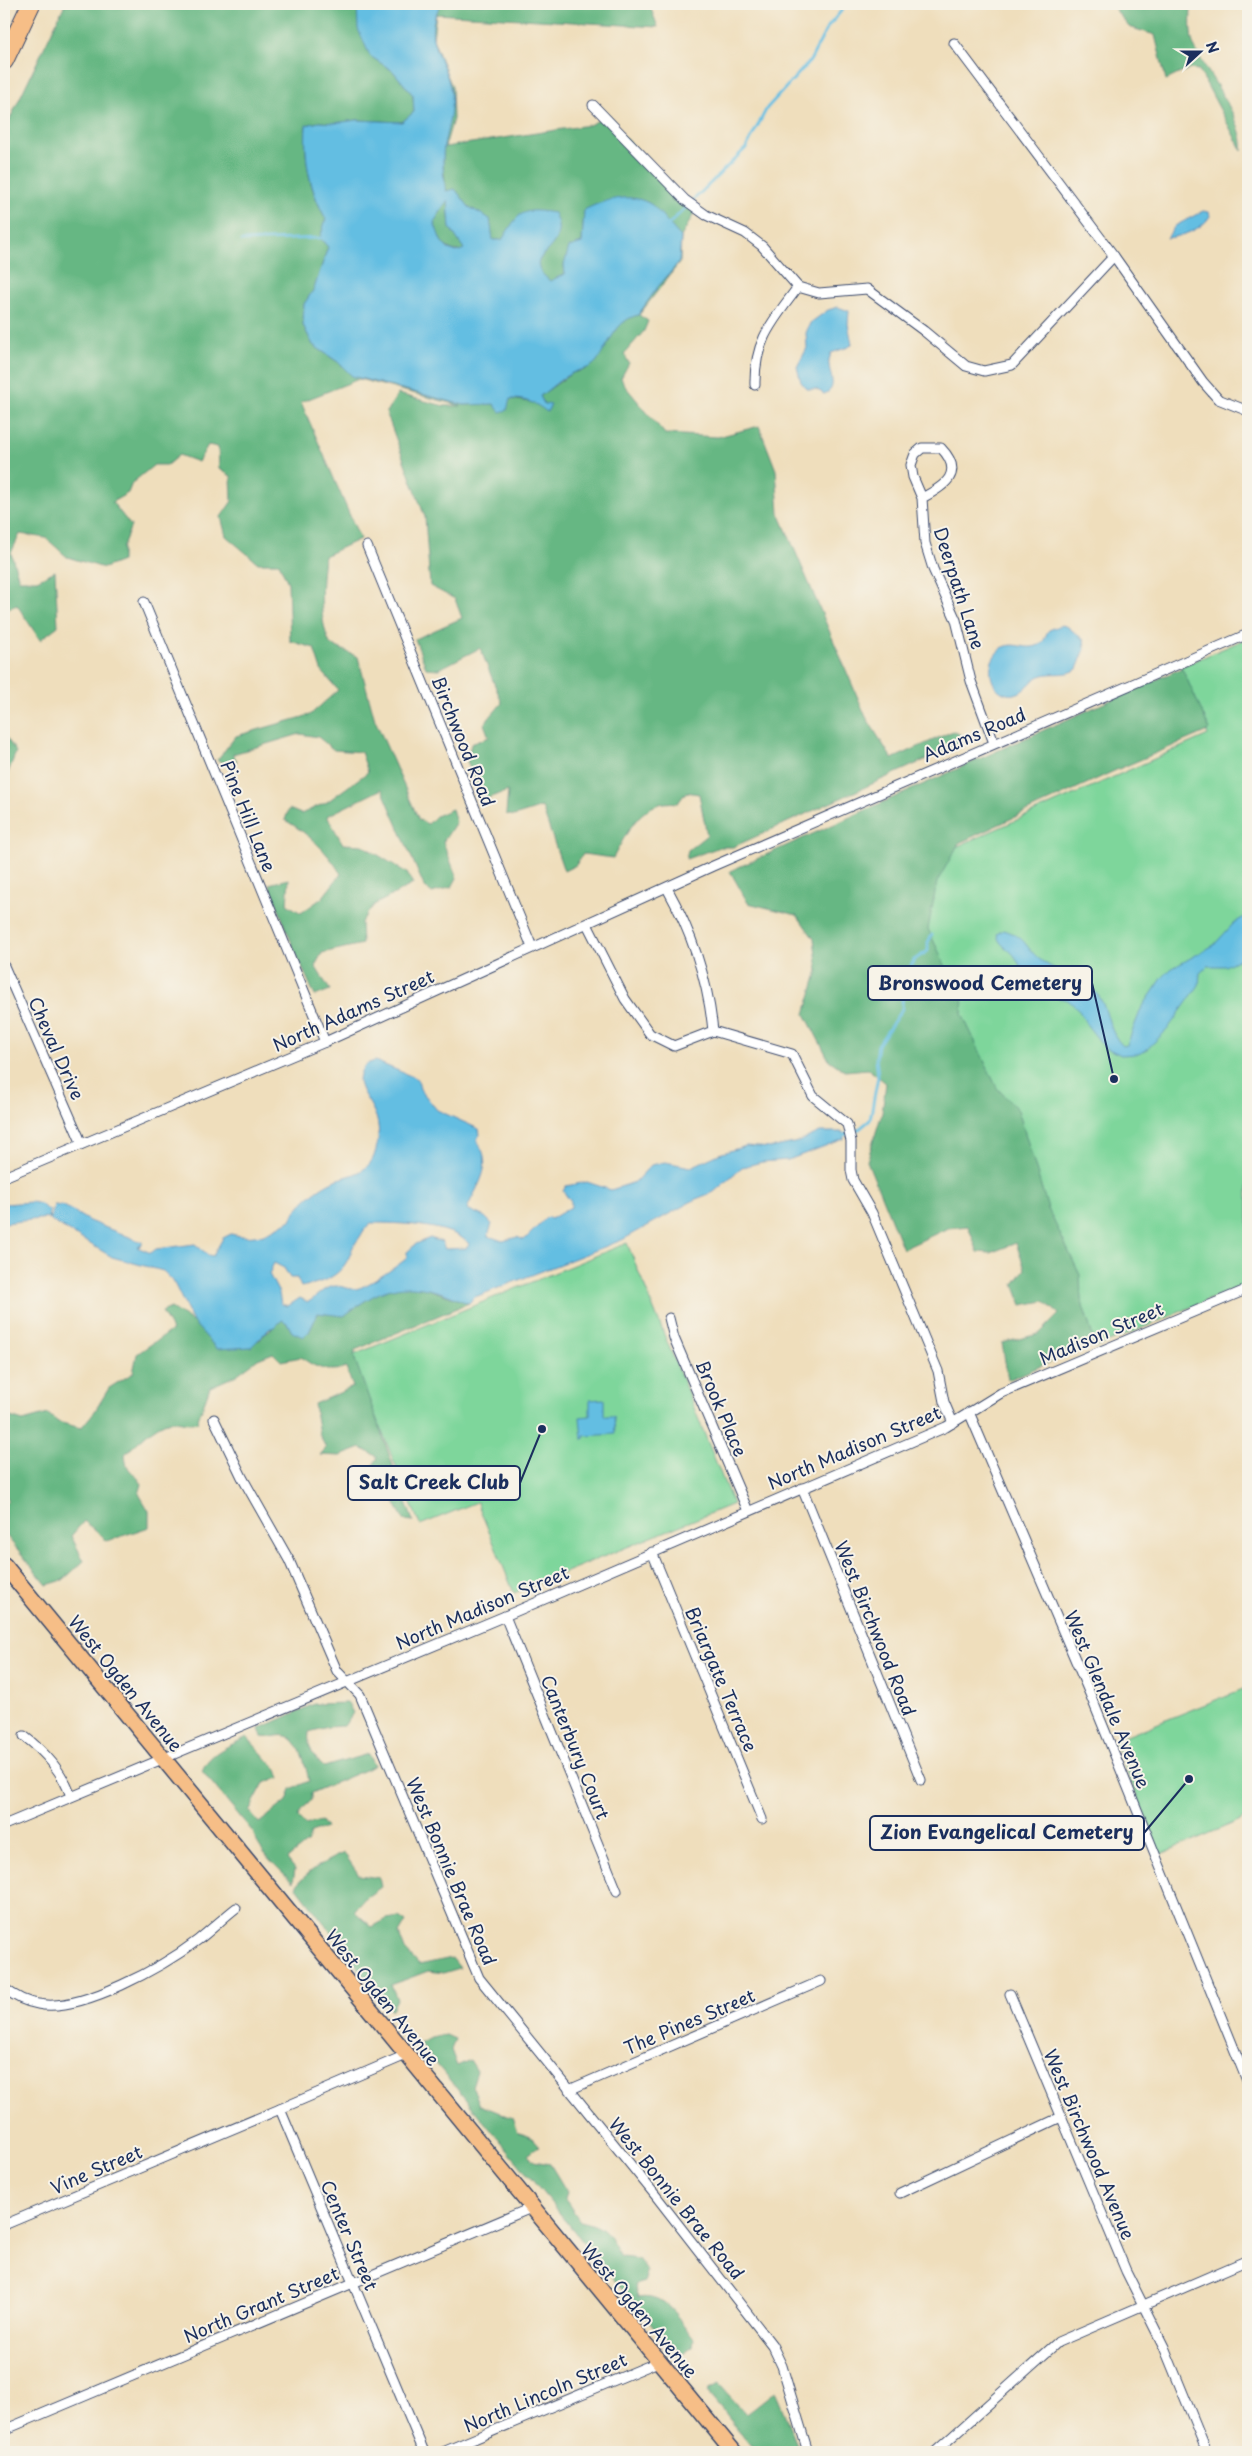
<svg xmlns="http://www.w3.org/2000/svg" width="1252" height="2456" viewBox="0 0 1252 2456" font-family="'Playpen Sans',sans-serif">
<rect width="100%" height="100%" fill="#f7f3e8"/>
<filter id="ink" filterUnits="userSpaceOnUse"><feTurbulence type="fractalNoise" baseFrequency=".02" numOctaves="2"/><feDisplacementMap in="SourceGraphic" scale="10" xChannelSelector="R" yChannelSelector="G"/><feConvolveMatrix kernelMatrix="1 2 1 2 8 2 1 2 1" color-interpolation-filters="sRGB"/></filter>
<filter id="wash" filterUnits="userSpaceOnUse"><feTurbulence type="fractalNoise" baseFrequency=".0096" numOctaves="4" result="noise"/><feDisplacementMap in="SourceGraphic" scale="20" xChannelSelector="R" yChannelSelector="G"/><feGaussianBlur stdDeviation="1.12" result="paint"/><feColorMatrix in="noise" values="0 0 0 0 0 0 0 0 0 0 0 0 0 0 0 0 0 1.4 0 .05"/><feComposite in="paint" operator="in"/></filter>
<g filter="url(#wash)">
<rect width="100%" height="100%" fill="#efdebc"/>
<!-- green -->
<g fill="#7ed69b" stroke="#4c827c">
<polygon points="1248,638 1248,1283 1095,1348 893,875 1208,735 1180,667"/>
<polygon points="627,1243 733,1504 514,1593 477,1502 420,1525 351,1356"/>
<polygon points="1248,1687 1248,1817 1161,1854 1114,1741"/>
</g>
<!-- forest -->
<g fill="#66b783" stroke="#407370">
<path d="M65,4H357L370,56L393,71L413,95L414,112L402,122L357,120L335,123L319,122L306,125C304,160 309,189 326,219L320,238L328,247L314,289L304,304L303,325L313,345L338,362L352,376L464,405L507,403L510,399L544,404L540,396L572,373L584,370L596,362L619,325L629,317L638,315L657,288L672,271L681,238L652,206L584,210L582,243L564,265L565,274L550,282C535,269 534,263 548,250L508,232L502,240H492L489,219L469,207L455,189L447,191C444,177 442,160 444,145C447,126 454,107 450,87C443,53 420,40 441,4H649L658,27L436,14L433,39L452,87L453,119L445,147L589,125L605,117L696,210L681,237L680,262L639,315L648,321L644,331L624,354L629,363L621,378L625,386L665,434L718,437L759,426L776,470L779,513L866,717L892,759L953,731L961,735L960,744L733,847H720L686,859L688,850L707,835L699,794L686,792L678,803C642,798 628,831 613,858L583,854L576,865L564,871L542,807L514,816L506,814L508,791L482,800L467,761L471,744L489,737L484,724L502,703L480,648L439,669L426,668L415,639L462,618L455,599L430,586L425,517L386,412L398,394L444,406H461L359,379L301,402L360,539L324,556C321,586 318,617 330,644L358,657L375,720L419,820L428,824L436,816L452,809L456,822L443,842L457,878L452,887L432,893L424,886L382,789L327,816L343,844L362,845L407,873L413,884L374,905L361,922L362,944L322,953L315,966L330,990L315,996L294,949L269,884L289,879L287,904L301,913L322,898L341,874C327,851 309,834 285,820L289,809L301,814L327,802L368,772L361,752L334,750L318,737L300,734L233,754L237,761L228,765L217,760L236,736L310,715L338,690L321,670L314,648L290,641L288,583L279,563H258L226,536L221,517L232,501L231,476L219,469L218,447L208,445L198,462L179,455L167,465H154L132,483L128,493L112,502L131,526L122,548V561L104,568L67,557L46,538L20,534L11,553L19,580H37L55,571L58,626L40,640L17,605L4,610V131Z"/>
<path d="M1111,4H1191C1191,17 1189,34 1194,46C1207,75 1246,121 1242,151L1199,70L1189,69L1166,80L1155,35L1129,27Z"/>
<path d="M448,200L450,228L465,250C446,255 437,238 434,222Z"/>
<polygon points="1182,668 1210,730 1114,771 959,843 937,882 928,929 963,1003 962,1014 997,1088 1018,1110 1048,1209 1080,1275 1081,1299 1095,1343 1008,1380 1002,1343 1039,1334 1059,1314 1044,1301 1022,1305 1014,1284 1025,1269 1016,1243 990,1253 978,1252 968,1226 948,1228 903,1249 867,1161 882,1113 886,1083 868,1069 845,1071 829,1060 805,1014 818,970 814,939 797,915 748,903 730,871"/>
<polygon points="4,734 16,752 7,775 4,775"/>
<path d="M400,1286L422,1287L469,1303L355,1350L354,1357L413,1521L404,1520L392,1498L363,1493L365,1479L378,1457L361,1448L340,1456L320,1455L326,1448L319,1434L314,1404L353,1387L346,1368C329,1373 315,1368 301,1357L281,1361L273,1353L258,1359L235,1376L210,1387L197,1422C187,1425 179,1420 170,1421C153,1425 138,1443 125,1454C126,1473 133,1470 142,1484L139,1494L149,1511V1527L107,1541L84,1521L71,1536L84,1561L63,1580L47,1585L4,1533V1504L8,1501L4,1493V1415L23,1421L48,1414L58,1422L81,1428L95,1411L109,1388L133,1373L137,1354L172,1330L162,1312L171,1308L193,1322L217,1348L260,1340C266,1331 274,1328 282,1320L287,1323L292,1332H309L318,1313L345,1315L374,1294Z"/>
<path d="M348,1703L353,1713L344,1726L328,1727L309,1732C307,1747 313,1757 324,1767L368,1754L374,1766L311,1793V1801L301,1810L298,1817L305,1825L321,1821L326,1828L311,1833L308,1842L287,1859L295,1869L293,1882C279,1869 258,1851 253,1832L202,1771C209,1752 230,1746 247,1737L277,1770L280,1778L264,1783L249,1811L259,1823L287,1801L291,1789L309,1781C306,1768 301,1740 286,1736C278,1734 270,1739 262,1737L259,1729L314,1704Z"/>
<path d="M344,1853L359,1875L379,1878L381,1887L364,1899L354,1911L372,1927L387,1919L399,1917L406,1922L399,1934L405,1950L419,1965L452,1958L460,1968L443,1973L428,1971L391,1985L397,1999L391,2011L296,1886C309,1870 325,1861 344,1853Z"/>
<path d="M446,2035L455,2039L451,2050L457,2066L470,2060L477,2071L472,2086L480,2105L513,2118L518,2132L532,2138L539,2146L528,2155L534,2161L550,2164L567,2192L565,2199L580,2221C608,2227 607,2234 621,2257L638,2259L647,2271L644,2282L634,2285L638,2298C667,2293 678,2319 694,2339L693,2347L678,2357L420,2044L431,2038Z"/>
<polygon points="719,2384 746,2414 775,2391 800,2452 757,2452 710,2396 708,2390"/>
</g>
<!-- water -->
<g fill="#64bee2" stroke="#4076a0" fill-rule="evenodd">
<path d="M357,4H374L390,10L402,4H441C420,40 443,53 450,87C454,107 448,126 444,145C442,160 443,176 446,191L455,189L469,207L490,219L493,240H502C519,213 520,207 554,213C557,220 560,227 557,236C550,256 523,259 550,281L565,274L564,265L569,247L582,243L584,210C604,200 631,191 652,205C658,210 674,230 681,237L679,262L657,288L638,315C614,321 610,345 596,362C589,370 580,369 572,373C561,378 550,389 540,396L544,404L551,405L547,412C535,402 525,399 510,399L507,410L500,412L494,404L464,405L352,376L338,362L313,345L303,325L304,304L314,289L328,247L320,238L326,219C309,188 304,160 306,125L319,122L335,123L357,120L402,122L414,112L413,95L393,71L370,56L358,29ZM448,200L450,228L464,249L457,252L448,249L441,241L434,222Z"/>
<path d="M1203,211L1209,212L1210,216C1203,229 1181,237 1167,238L1175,226Z"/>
<path d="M838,307L849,311L848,324L852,344L849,347L831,353C830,357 828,361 829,365C830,376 838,389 824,394L816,389H807L801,382L797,367L807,348L806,333L810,323L828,310Z"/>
<path d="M1062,625L1068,627L1084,640L1085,649L1077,669C1067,677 1052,671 1040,676C1030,680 1027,691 1015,694C994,698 985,672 994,657C1008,634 1023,653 1039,645C1045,643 1045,634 1049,630Z"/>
<path d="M1248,915V955L1225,966H1208L1200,973L1199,985L1167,1030L1145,1051L1138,1054L1121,1055L1104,1047L1087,1025L1078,1009L1068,1000L1029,991C1026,979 1022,969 1016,958C1010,948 999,947 997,934L1003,930C1027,938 1022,943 1038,958C1055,973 1088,979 1100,998C1109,1014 1109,1033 1123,1046L1127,1045L1141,1009L1163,977L1171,969L1214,945L1234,923Z"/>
<path d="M375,1061L418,1079L420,1089L437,1110L479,1129L480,1135L477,1138C478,1144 483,1150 484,1156C488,1175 473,1193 467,1209L485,1217L492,1224L488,1236L503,1241L517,1237L524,1240L547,1217L551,1219L571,1207V1202L563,1191L566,1186L587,1182L611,1190L635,1182L651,1165L665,1162L691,1167L719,1154L746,1146L771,1148L798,1142L820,1132H843L844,1139L788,1160L762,1162L742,1167L714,1192L696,1199L622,1240L475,1297L469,1303C460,1301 452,1296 443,1293C401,1280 379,1288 344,1316L318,1313L309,1332L303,1337L292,1332L287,1323L282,1320L276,1326L269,1329L251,1347L217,1349L193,1322L173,1281L163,1271L112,1257L50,1220L54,1205L64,1206L89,1221L142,1242V1245L137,1247L151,1253L156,1249L195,1244L208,1255L213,1256L223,1238L231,1234C258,1241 269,1232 291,1220C297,1204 318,1188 333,1181C349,1175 367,1174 374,1156C379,1142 381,1126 374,1112C366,1094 350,1083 366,1064ZM371,1223C397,1223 452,1224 469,1244L466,1248L445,1249L442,1242L430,1238L416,1244L407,1252V1258C399,1265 363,1290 354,1289C346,1289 339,1284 330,1287C321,1290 316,1298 308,1302L300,1298L288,1306L281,1304L279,1293L269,1274L274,1263L284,1268L290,1278H297L301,1287C320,1283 340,1278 349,1257C352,1250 352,1247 357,1241C363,1234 362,1230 371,1223Z"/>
<polygon points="32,1202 41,1204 46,1209 50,1210 48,1218 4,1223 4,1204"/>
<polygon points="604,1399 604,1416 614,1416 615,1434 584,1436 584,1439 582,1439 580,1417 590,1416 590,1400"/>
</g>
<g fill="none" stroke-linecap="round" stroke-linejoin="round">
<!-- stream -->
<g stroke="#64bee2" stroke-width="3">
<polyline points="669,224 746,148 767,108 810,61 827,28 847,4"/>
<polyline points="242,241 320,238"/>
<polyline points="841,1136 858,1130 870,1120 878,1076 876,1058 878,1045 902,1009 903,982 914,960 928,951 928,942 932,935"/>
</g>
</g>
</g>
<g filter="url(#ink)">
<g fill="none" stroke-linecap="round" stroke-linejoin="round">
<defs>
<g id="minor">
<polyline points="954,43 1114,256 1203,382 1218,399 1248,411"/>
<polyline points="593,105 685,200 706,215 745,233 762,246 798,287 819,293 867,289 924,331 966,366 984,371 1012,365 1114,256"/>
<path d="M755,385C754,340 773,321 798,287"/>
<path d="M922,498C945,486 965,473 941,448H922L915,454L911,465L913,477L922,498L925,543L933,569L956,620L971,681L994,743"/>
<polyline points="367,546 532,947"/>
<polyline points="144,602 325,1042"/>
<path d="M587,924L625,999L650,1034L674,1046L713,1031C708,980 692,933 667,888"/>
<polyline points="4,966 82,1144"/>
<polyline points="713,1031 792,1054 813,1096 847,1124 851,1141 851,1170 853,1180 872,1213 938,1371 944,1402 953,1423"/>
<polyline points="4,1177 325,1042 713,866 1248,634"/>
<polyline points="669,1318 674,1338 748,1511"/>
<polyline points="969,1412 1090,1694 1248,2083"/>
<polyline points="214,1419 242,1477 289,1560 337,1671 360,1695 479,1978 656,2196 772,2345 782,2366 808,2452"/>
<polyline points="802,1488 921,1780"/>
<polyline points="652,1552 762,1819"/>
<polyline points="505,1616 617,1891"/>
<path d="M24,1736C46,1753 61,1770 71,1796"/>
<polyline points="4,1825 505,1616 946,1427 1001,1393 1248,1289"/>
<path d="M4,1988C14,1996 25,2002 38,2004C81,2013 164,1966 198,1940C211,1930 223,1918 236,1908"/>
<polyline points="1010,1994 1126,2271 1164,2347 1207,2452"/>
<polyline points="569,2090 821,1981"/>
<polyline points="280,2109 406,2055"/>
<polyline points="900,2193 1061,2117"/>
<polyline points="4,2225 280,2109 424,2452"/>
<polyline points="4,2430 531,2208"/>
<polyline points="443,2452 658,2362"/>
<polyline points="935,2452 1058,2342 1248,2260"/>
</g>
<path id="primary" d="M4,1565C248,1860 490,2157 734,2452"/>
<polyline id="motorway" points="4,61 31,4"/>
</defs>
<!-- minor casing -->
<use href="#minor" stroke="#3b496c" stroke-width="11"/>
<!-- primary casing -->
<use href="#primary" stroke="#3b496c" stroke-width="18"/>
<!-- motorway casing -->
<use href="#motorway" stroke="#3b496c" stroke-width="20"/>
<!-- minor -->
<use href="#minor" stroke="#fff" stroke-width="9"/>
<!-- primary -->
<use href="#primary" stroke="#f6be87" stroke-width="15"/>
<!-- motorway -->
<use href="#motorway" stroke="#f6be87" stroke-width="18"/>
</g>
</g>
<g text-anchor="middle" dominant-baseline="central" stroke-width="4" stroke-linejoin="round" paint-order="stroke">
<!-- street labels -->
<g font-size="18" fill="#1b2f5e" stroke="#f7f3e8">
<text transform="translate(960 588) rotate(72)">Deerpath Lane</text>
<text transform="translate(974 734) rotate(-23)">Adams Road</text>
<text transform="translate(464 741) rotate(68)">Birchwood Road</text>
<text transform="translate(249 816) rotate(68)">Pine Hill Lane</text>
<text transform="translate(353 1010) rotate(-24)">North Adams Street</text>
<text transform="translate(57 1048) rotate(66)">Cheval Drive</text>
<text transform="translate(1101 1333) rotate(-23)">Madison Street</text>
<text transform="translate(722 1408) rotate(67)">Brook Place</text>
<text transform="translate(854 1447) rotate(-23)">North Madison Street</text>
<text transform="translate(482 1607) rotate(-23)">North Madison Street</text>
<text transform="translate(876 1628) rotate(68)">West Birchwood Road</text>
<text transform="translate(722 1679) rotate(67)">Briargate Terrace</text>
<text transform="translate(126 1683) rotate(51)">West Ogden Avenue</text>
<text transform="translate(1108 1699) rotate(67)">West Glendale Avenue</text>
<text transform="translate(576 1747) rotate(68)">Canterbury Court</text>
<text transform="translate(452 1871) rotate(67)">West Bonnie Brae Road</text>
<text transform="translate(383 1997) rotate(51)">West Ogden Avenue</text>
<text transform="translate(689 2021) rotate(-23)">The Pines Street</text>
<text transform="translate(1090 2144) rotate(67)">West Birchwood Avenue</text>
<text transform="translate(96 2169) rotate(-23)">Vine Street</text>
<text transform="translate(677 2198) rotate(51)">West Bonnie Brae Road</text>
<text transform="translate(350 2235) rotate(67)">Center Street</text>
<text transform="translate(261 2304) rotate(-23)">North Grant Street</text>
<text transform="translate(640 2310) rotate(50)">West Ogden Avenue</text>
<text transform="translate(545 2392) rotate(-23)">North Lincoln Street</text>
</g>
</g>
<!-- callouts -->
<path fill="none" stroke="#1b2f5e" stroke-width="2" d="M1114 1079L1092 983M542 1429L520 1483M1189 1779L1144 1833"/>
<g fill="#1b2f5e" stroke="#f7f3e8" stroke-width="2">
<circle cx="1114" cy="1079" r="5"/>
<circle cx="542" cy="1429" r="5"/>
<circle cx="1189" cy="1779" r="5"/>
</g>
<g fill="#f7f3e8" stroke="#1b2f5e" stroke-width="2">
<rect x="868" y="966" width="224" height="34" rx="5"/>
<rect x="348" y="1466" width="172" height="34" rx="5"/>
<rect x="870" y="1816" width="274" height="34" rx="5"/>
</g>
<g font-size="19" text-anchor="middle" font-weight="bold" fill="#1b2f5e">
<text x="980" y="990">Bronswood Cemetery</text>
<text x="434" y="1489">Salt Creek Club</text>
<text x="1007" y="1839">Zion Evangelical Cemetery</text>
</g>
<!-- margin -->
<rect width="1252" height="2456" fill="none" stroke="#f7f3e8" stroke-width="20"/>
<!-- north arrow -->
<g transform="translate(1200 52) rotate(69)" stroke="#f7f3e8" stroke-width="4" paint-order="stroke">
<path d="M0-4L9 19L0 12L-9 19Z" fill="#1b2f5e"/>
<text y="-8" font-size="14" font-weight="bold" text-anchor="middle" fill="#1b2f5e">N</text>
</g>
</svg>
